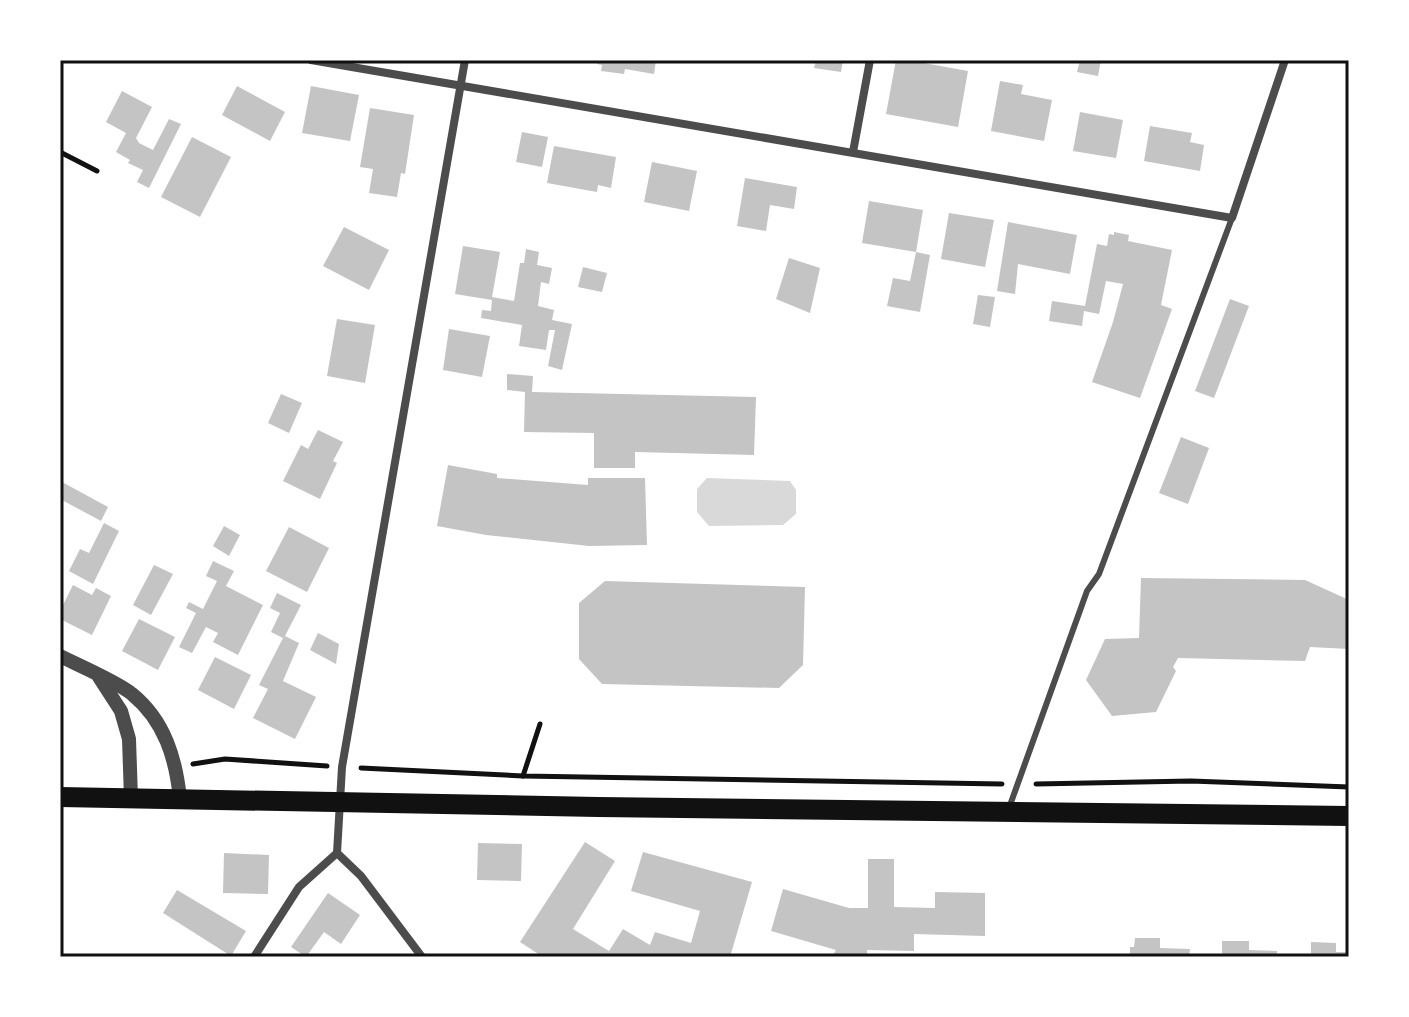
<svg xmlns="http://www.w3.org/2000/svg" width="1409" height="1017" viewBox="0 0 1409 1017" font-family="'Varela Round',sans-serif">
<rect width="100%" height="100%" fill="#fff"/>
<!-- water -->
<polygon fill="#d9d9d9" points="707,478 790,481 796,490 796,514 783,525 709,526 697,512 697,489"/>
<!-- building -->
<g fill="#c4c4c4">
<polygon points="598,60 656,60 654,74 625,69 624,74 601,71 602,65 597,64"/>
<polygon points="816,60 843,60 841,72 814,68"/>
<polygon points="896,60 924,60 924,63 968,71 958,127 886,114"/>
<polygon points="1080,60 1101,60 1098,76 1077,72"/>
<polygon points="1000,81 1023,85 1021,94 1052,100 1044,141 991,131"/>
<polygon points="237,86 285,112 270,141 222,115"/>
<polygon points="311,86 359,95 350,141 302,133"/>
<polygon points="122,91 152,107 136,138 139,143 153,150 169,119 181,124 149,188 137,182 143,170 128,163 130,160 116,152 126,133 106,122"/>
<polygon points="370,108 414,115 405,174 401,173 397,197 369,193 373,169 360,167"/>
<polygon points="1080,112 1123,120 1116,158 1073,151"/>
<polygon points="1150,126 1192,133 1190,142 1204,145 1200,171 1144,161"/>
<polygon points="522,132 548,137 542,167 516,162"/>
<polygon points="192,137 231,157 200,217 161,197"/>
<polygon points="554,146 616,157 611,188 598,185 597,192 547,183"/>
<polygon points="652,162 697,171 689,211 644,202"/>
<polygon points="745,178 797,187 794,209 770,205 766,231 737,226"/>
<polygon points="869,201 923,210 916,252 862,243"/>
<polygon points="949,213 994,220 985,267 941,259"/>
<polygon points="1008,222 1077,235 1070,274 1018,264 1015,294 997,291"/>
<polygon points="344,227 389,250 369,290 323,266"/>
<polygon points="1114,232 1129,235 1128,241 1172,250 1161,305 1172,309 1140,398 1092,382 1113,322 1123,284 1106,281 1099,314 1084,311 1082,326 1049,321 1052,301 1085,306 1097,244 1107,246 1109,234 1114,235"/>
<polygon points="463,246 500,252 492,297 514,301 520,263 524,263 526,249 539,252 537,265 552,268 549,284 541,282 538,306 554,310 552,320 572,324 562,370 548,366 555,330 549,330 546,350 519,346 522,325 481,318 482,310 491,311 492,300 455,294"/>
<polygon points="916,252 930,255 920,312 887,306 893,278 910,281"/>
<polygon points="789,258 820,268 810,313 776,299"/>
<polygon points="583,267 607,273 602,292 578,287"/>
<polygon points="978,295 995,297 990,327 973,324"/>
<polygon points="1230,299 1249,306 1214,398 1195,391"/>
<polygon points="337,319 375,325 365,383 327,376"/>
<polygon points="449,329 490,336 482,377 443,370"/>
<polygon points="507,374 533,376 532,392 756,397 754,455 635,452 635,468 594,468 594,433 524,432 525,392 507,390"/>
<polygon points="281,394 302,403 289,433 268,423"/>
<polygon points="318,430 343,442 333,461 337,463 320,499 283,481 301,445 308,449"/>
<polygon points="1181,437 1209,448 1188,504 1159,493"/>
<polygon points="448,465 497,474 497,478 588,485 588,478 645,478 647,545 589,546 486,535 437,526"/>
<polygon points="62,482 108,507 101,521 60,499"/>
<polygon points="104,523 119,531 93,584 69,571 80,549 89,553"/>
<polygon points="224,526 240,535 229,556 213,546"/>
<polygon points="289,527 329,548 307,592 266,571"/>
<polygon points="213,561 234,571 226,586 263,605 238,655 213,642 218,633 206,627 192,653 179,647 196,613 186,608 189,602 203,609 217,581 206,576"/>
<polygon points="154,565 173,574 151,615 133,605"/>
<polygon points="1141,578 1305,580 1349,600 1349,649 1310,647 1305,661 1178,658 1173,667 1176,671 1156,712 1112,716 1086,680 1105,639 1139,638"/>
<polygon points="605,581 805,587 803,665 779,688 602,684 579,659 579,603"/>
<polygon points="73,585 92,595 96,588 111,596 92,635 60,619 60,611"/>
<polygon points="277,593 301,605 285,636 299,643 283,681 316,697 295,739 253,718 268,689 259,685 283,638 271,632 280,613 270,608"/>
<polygon points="139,619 175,637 158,670 122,651"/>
<polygon points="318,633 339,644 336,664 310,650"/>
<polygon points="215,657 251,675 234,709 198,690"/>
<polygon points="585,842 615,861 573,929 609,951 623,929 650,945 655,932 691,943 700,911 631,891 643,852 752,882 730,957 543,957 520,942"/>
<polygon points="478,843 522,844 521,881 477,880"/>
<polygon points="224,853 269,855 268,894 223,893"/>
<polygon points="868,859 894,859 894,907 935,908 935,892 985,893 985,936 914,934 914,951 867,950 867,957 832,957 836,950 771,931 783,889 849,908 868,908"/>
<polygon points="177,890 246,931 231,956 163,913"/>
<polygon points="328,893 360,915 341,944 324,932 306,957 291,947"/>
<polygon points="1135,938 1160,938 1160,948 1190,949 1189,957 1130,957 1130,947 1134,947"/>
<polygon points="1222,941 1249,941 1249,950 1277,951 1277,957 1222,957"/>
<polygon points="1311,942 1336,943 1336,952 1349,952 1349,957 1311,957"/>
</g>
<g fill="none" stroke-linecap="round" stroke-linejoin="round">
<!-- path -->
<g stroke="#111" stroke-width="5">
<polyline points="60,152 97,171"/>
<polyline points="193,764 225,759 327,766"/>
<polyline points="361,768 523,776 1002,784"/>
<polyline points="523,776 540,724"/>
<polyline points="1036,784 1191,781 1349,787"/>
</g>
<!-- service -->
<polyline stroke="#4c4c4c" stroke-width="6" points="1009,808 1087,591 1099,574 1232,218"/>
<!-- minor -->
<g stroke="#4c4c4c" stroke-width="8">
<polyline points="311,60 1232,218 1285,60"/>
<polyline points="853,152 870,60"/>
<polyline points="254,957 299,887 337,853"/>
<polyline points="422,957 361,876 337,853 342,767 465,60"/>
</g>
<!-- tertiary -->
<g stroke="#4c4c4c" stroke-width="14">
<path d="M60,656C78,665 118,682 132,694C165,721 176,759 180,799"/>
<polyline points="99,677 121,711 129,739 131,798"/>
</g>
<!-- primary -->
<polyline stroke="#111" stroke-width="20" points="60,797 598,807 1349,816"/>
</g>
<!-- border -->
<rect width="1409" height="1017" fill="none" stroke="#ffffff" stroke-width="124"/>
<rect x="62" y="62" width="1285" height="893" fill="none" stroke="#111" stroke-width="3"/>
</svg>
